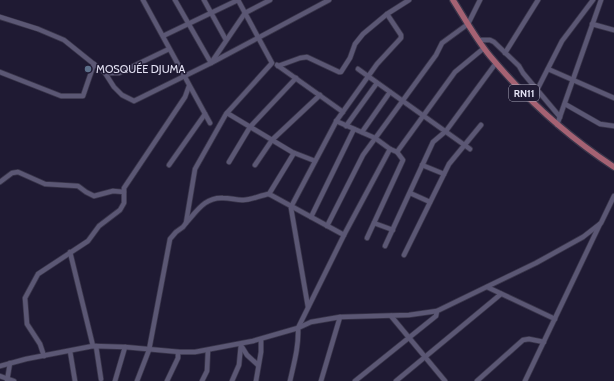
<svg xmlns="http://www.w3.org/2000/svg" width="614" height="381" viewBox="0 0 614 381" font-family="Cabin,sans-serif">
<rect width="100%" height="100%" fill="#1f1a33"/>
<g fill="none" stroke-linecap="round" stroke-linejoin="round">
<defs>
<g id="minor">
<polyline points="143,0 210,123"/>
<polyline points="175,0 211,63 245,13 270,0"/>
<polyline points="204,0 226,40"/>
<polyline points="0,17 38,29 64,40 105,73 114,87 122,95 134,101 211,63 329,0"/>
<polyline points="592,24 614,30"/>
<polyline points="163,36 238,0"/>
<polyline points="479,40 490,40 494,42 519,66 523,73 560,117"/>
<polyline points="505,53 538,0"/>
<polyline points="277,65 343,112"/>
<polyline points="278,66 300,58 307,57 339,72 341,72 350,58 355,44 363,34 387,14 409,0"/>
<polyline points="358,69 470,149"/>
<polyline points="548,69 614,98"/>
<polyline points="0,72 61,96 83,96 94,64"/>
<polyline points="105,73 119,73 169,49"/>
<polyline points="537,90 562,41 593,0"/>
<polyline points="565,104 600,124 614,126"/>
<polyline points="227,113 292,152 315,161"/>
<polyline points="336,121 375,138 390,149 397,152 403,160 367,238"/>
<polyline points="557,125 601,0"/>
<polyline points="346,126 377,83"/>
<polyline points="362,132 390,92"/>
<polyline points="397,152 455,72 484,48"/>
<polyline points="229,162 250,127 296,78"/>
<polyline points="169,165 205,114"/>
<polyline points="255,165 272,140 320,95"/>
<polyline points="422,165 444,174"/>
<polyline points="0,182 12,173 18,172 45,184 78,186 86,192 94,196 113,191 124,192"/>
<polyline points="410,193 430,202"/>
<polyline points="269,194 294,153"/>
<polyline points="311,217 354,129"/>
<path d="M186,223C197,211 205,197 223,198C230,198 236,200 242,200C249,201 261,195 269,194L344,235"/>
<polyline points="374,223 393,230"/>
<polyline points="327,226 363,155 436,55 442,43 468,24 480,0"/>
<polyline points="385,246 433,142 446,131 496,63"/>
<polyline points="70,252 93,346"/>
<polyline points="404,255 449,164 481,125"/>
<polyline points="487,287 555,319"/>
<polyline points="308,307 291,208 292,205 337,120 377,64 401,38 401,35 387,14"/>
<polyline points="391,316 445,381"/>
<polyline points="96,346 101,379"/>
<polyline points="242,347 247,355 258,365"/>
<polyline points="70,351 75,381"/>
<polyline points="44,356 40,344 27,324 25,298 38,274 88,241 99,226 120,210 124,203 124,188 185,97 189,86"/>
<polyline points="0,366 26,359 93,346 125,347 180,352 195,352 253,341 298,328 311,322 340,317 409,315 437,311 536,263 583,237 601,223 614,196"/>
<polyline points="0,376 14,381"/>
<polyline points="7,381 10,363"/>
<polyline points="115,381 125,347"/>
<polyline points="137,381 149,350 170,239 176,232 183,227 186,223 195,169 226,114 272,63 238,0"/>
<polyline points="167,381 178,358 178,352"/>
<polyline points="202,381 207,371 208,350"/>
<polyline points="232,381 239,365 241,344"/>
<polyline points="256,381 261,352 261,339"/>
<path d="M290,381C294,363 299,346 298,328L345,233L390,149"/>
<polyline points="321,381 340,317"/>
<polyline points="355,381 436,316 437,311"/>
<polyline points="396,381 501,294"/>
<polyline points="477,381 523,340 529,339 544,342"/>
<polyline points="525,381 600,224"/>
</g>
<path id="major" d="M453,0C465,19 476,39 490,56C526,99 567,136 614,167"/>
</defs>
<!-- minor casing -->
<use href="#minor" stroke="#39354a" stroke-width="6"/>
<!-- major casing -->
<use href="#major" stroke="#39354a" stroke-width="8"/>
<!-- minor -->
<use href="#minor" stroke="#5b5774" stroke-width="4.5"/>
<!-- major -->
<use href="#major" stroke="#a56273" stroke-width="5.5"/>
</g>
<!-- markers -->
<circle fill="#5c6f8a" stroke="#1f1a33" stroke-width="1.5" cx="88" cy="69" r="4"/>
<g text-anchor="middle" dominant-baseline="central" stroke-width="3" stroke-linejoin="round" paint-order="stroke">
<!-- shield labels -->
<rect fill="#1f1a33" stroke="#a8a5b9" stroke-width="1" x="509" y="85" width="30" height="16" rx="3"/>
<g font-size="10" font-weight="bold" fill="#e3e1f3">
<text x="524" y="93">RN11</text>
</g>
<!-- poi labels -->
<g font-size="11" fill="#e3e1f3" stroke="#1f1a33" text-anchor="start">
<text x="96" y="69">MOSQUÉE DJUMA</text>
</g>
</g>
</svg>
